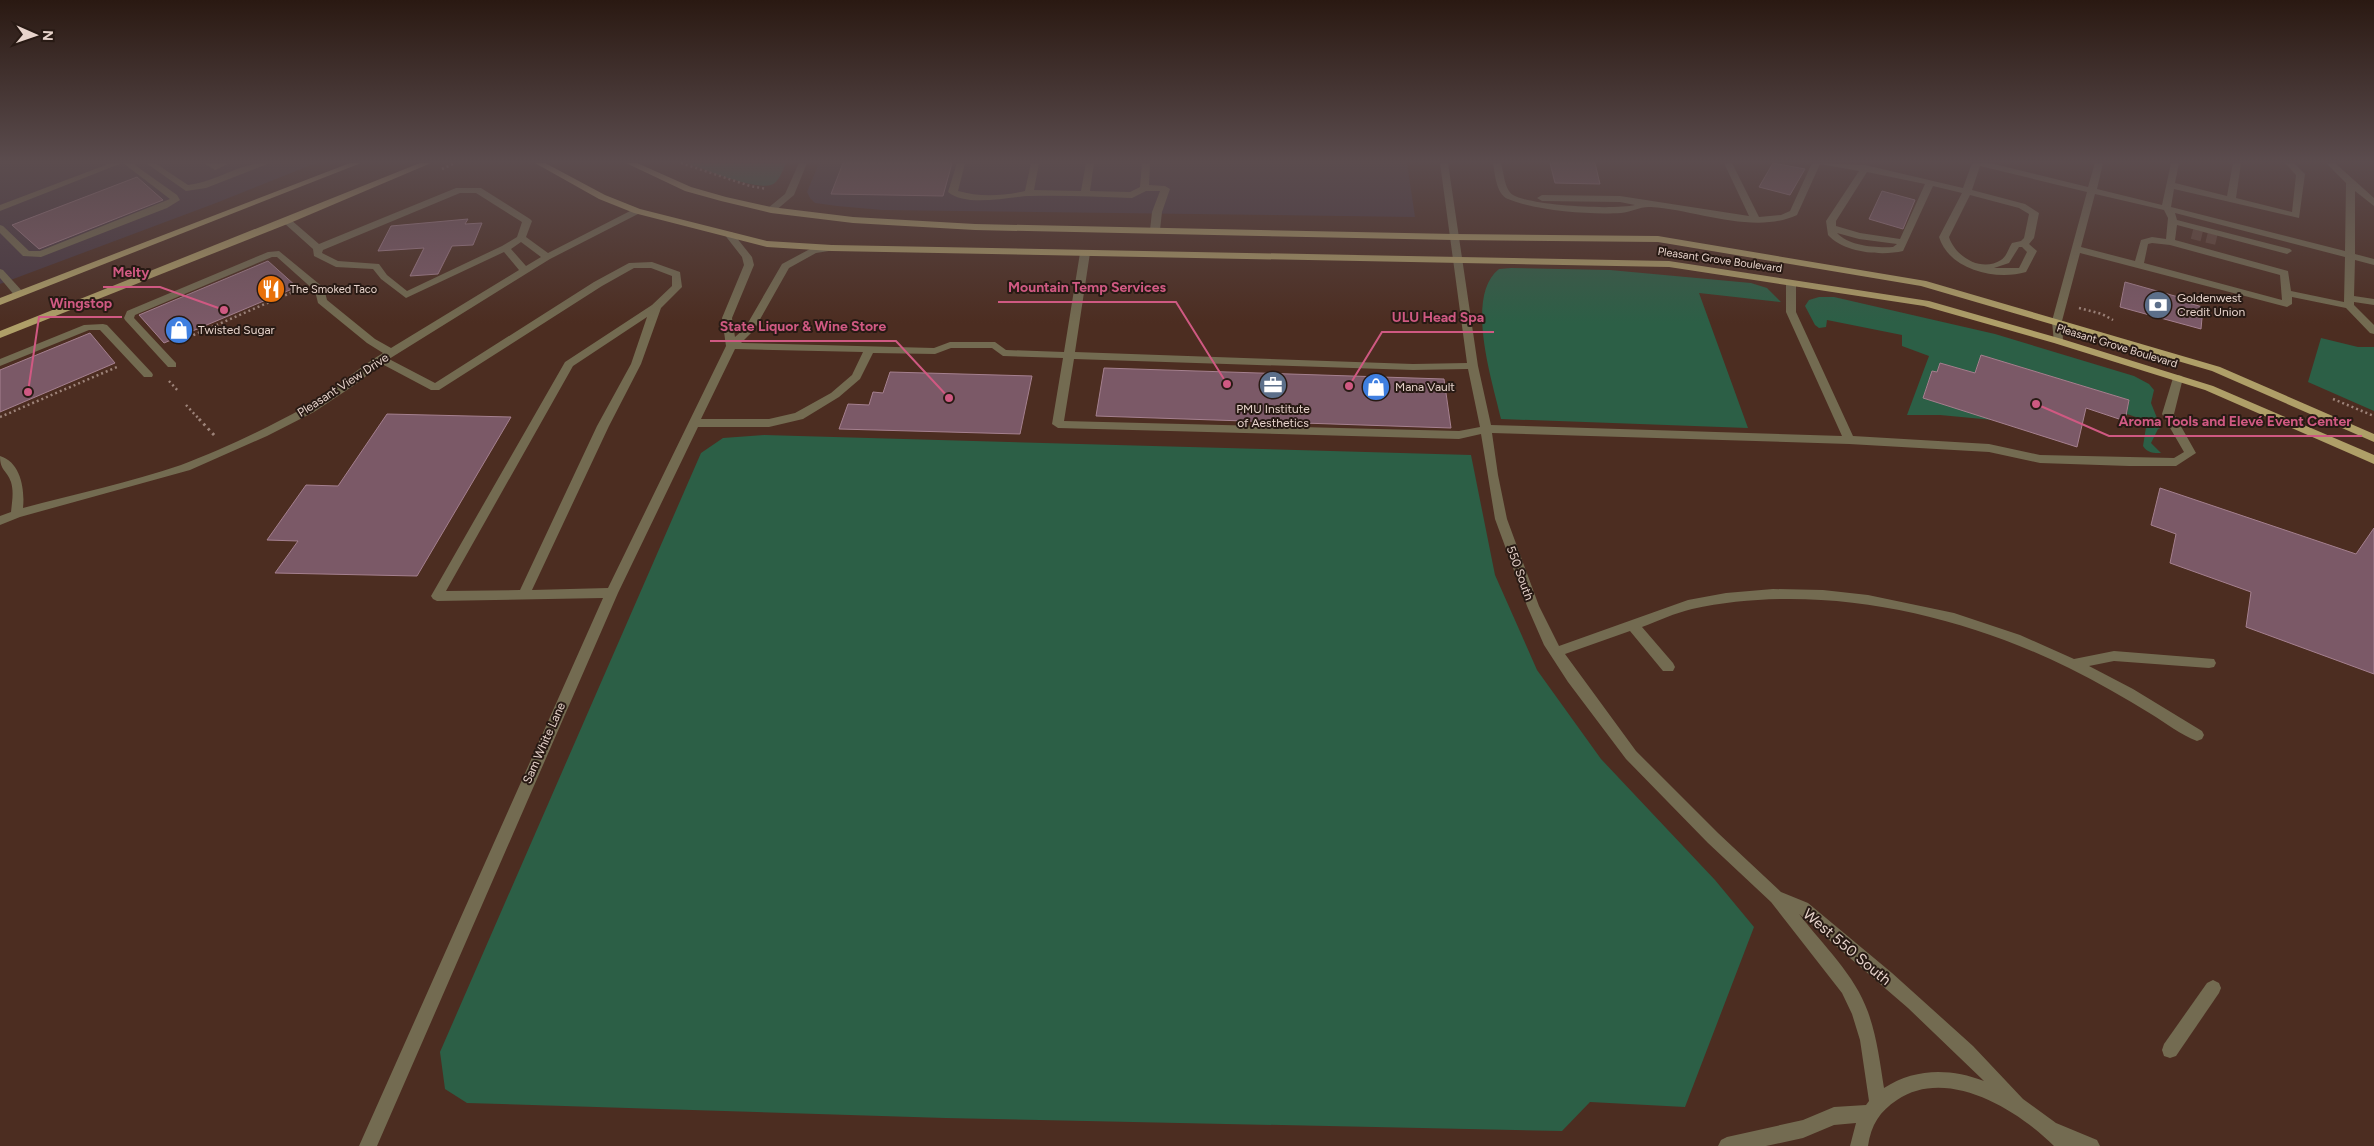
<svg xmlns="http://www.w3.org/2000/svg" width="2374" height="1146" viewBox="0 0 2374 1146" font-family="Figtree,sans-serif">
<rect width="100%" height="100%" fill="#4c2d21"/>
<!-- commercial -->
<g fill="#493842">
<polygon points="0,163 316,163 216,203 0,284"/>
<polygon points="819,163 1407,163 1415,217 882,210 837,206 815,203 810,198 807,192"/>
</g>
<!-- green -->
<g fill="#2c5f46">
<path d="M687,163H786C783,169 779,183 771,185C755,190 704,170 687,163Z"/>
<path d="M1511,268L1610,270L1751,283L1767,288L1781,302L1699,293L1748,428L1501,419C1493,383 1464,296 1499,269Z"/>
<path d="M1819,297H1834L1995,334L2134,376L2149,384L2154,390L2151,403L2161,428L2158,429L2151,443L2161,453C2154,453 2147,453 2143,446L2147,421L2127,414L2129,400L1981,355L1975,373L1940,363L1937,372L1932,371L1923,398L1993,420L1940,415H1907L1929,356L1902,346V335L1827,320L1826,327L1819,328L1815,325L1805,306L1809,300Z"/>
<polygon points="2321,338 2358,347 2374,347 2374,411 2308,382"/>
<polygon points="764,435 1471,455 1495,575 1537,670 1601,759 1715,880 1754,927 1685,1107 1590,1102 1562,1131 945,1118 467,1103 445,1089 440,1052 701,453 723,438"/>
</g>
<!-- building -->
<g fill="#7b5967" stroke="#a5808f">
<polygon points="843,163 952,163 943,196 831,194"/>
<polygon points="1550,163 1595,163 1600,184 1555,183"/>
<polygon points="1773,163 1805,169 1790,195 1759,187"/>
<polygon points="137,177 163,200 39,249 12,225"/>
<polygon points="1882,191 1915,200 1903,229 1869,219"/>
<polygon points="468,219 465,224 482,223 473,245 452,246 438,274 410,276 424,248 378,251 391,226"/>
<polygon points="268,261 297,287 164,343 139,315"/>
<polygon points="2125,282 2189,300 2188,303 2203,307 2201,329 2120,307"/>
<polygon points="90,333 115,363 0,412 0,370"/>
<polygon points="1981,355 2129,400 2125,421 2086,408 2077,447 1923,398 1932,371 1937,372 1940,363 1975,373"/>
<polygon points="1104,368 1444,379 1451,428 1096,416"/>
<polygon points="890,372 1032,376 1020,434 839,429 848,404 869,405 873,392 883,393"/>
<polygon points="387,414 511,417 417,576 275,573 298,541 267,540 306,485 338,486"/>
<polygon points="2160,488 2356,554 2374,528 2374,674 2246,627 2251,592 2170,563 2176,534 2151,525"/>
</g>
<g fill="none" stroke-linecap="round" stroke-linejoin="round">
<!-- minor-tunnel -->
<polyline stroke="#63463a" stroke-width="10" stroke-dasharray="10 5" stroke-linecap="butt" points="2192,234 2221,241"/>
<!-- path-far1 -->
<g stroke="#9d8379" stroke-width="2.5" stroke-dasharray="2 3" stroke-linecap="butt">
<polyline points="681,163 750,186 767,189"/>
<polyline points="442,169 455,163"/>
<polyline points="2079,308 2102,314 2113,320"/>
<polyline points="175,343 295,291"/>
<polyline points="169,381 179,392"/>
<polyline points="2333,399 2374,416"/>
<polyline points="186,405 200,420"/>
<polyline points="0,417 117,367"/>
</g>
<!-- path -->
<polyline stroke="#9d8379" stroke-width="3" stroke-dasharray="2.5 4" stroke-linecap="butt" points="199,419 215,436"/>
<!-- minor -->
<g fill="#736b51" fill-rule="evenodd">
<polygon points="111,163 122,163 0,211 0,205"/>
<polygon points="123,163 132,163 177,195 180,200 167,208 41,257 23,256 0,233 0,225 3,226 29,251 40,251 170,199"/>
<path d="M146,163H155L188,185C216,182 243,161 270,163L206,188L186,191Z"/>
<polygon points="204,163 230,163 215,170"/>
<polygon points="799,163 807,163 794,195 774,212 768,212 768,208 785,194"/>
<path d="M957,163H965L958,191C979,197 1003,196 1025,191L1031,163H1039L1034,190L1081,191L1086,163H1094L1090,191L1130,192L1140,187L1142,163H1150L1149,185L1165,186L1170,189L1162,212L1160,230L1155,233L1150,230L1152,212L1160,191H1146L1132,198C1099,197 1065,195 1031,196C1009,196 968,208 948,192Z"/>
<path d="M1440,163H1448L1478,366L1491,425L1842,436L1786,312V283L1791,280L1796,283V312L1853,436L1989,444L2040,455L2174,458L2184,452L2162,414L2173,378L2178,375L2182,376L2183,378L2174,414L2196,453L2176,466H2129L2040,463L1989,452L1849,444L1492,433L1498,475L1507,519L1539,606L1559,646L1688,600L1726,593L1773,589L1823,590L1868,595L1954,613L2020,635L2074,659L2114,651L2214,659L2216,663L2214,667L2209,668L2114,661L2089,666L2133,689L2202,731L2204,735L2202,739L2197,741C2181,735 2166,723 2151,714C2125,698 2097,682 2069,668C1955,612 1818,582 1692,609C1675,613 1658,621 1642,627L1673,663L1675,667L1673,671H1663L1630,631L1565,654L1636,751L1718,833L1781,892L1808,903L1892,973L1973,1046L2023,1099L2056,1123L2097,1140L2100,1146H2054C2018,1110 1947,1066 1897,1100C1880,1111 1871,1125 1868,1146H1850L1856,1123L1834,1125L1803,1138L1766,1146H1718L1721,1140L1727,1137L1803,1120L1834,1107L1866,1105L1869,1101L1860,1040L1852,1014L1842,993L1771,902L1708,843L1626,759L1568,682L1544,645L1527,606L1495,519L1481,434L1459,439L1058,428L1052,424L1063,358L1003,356L992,348H951L935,354L873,353L860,379L839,397L803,419L769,427H698L618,593L377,1146H359L603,598L437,601L433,599L431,596L565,362L652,305L672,286V276L651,268H634L602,286L439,390H431L382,364L353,386L314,412L267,436L190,470L20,517L0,525V516L11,512C12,502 14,492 11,482C7,470 0,471 0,456C21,462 25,490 23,508C76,494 130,482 181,465C221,450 268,428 305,407C333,391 356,369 383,353L367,343L318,303L315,291L277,257H272L135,315L134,318L176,363V367H168L125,320L124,318L127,311L268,252L279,251L324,288L327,300L375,339L391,348L519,270L504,252L406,298L381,279L373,269L336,267L314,256L313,249L284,223V219H290L319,244L456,188H481L530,219L532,221L526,237L548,253L634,209H640V213L550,259L389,359L435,383L594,282L629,263L652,262L680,272L682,287L661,308L641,364L609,426L532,590L608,588L726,346L722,318L744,265L742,257L724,234L726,232H732L752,257L754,265L732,318L735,337L745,328L782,264L810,249L832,245L837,248L835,250L816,253L789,268L754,330L741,343L934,348L950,342H995L1006,350L1064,352L1080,253L1085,250L1090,253L1075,352L1413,364L1467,363ZM460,193H476L522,222L517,237L502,246L407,291L387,275L379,264L338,261L322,253L323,250ZM521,242L541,257L526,266L511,249ZM647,317L631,364L597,426L520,590L446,591L573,366ZM735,349L863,352L852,375L831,393L795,413L769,419H701ZM1074,359L1413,370L1468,369L1480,427L1459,431L1064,421ZM1799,914L1908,1008L1984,1081C1950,1068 1915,1068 1884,1088C1880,1063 1877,1037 1868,1012C1855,975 1823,945 1799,914Z"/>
<path d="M1493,163H1501C1504,172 1504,189 1513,195C1532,206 1613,210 1635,205L1620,202L1542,201L1537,198L1542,195L1620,196L1749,216L1724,163H1732L1759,217L1781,215L1790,211L1812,163L1865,165L1963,188L1972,163H1990L2088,187L2095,163H2103L2097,189L2162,205L2171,163H2179L2175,183L2227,196L2233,163H2241L2236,198L2292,212L2296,175L2285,163H2294L2305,174L2299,218L2174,189L2171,207L2345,251L2346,183L2326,163H2335L2374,198V206L2355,191V254L2374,259V265L2355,260L2354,296L2374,299V305L2354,302V305L2374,325V334L2370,333L2346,308L2292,297V304L2287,307L2080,253L2062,321L2063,341L2062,343H2054L2052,321L2087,192L1980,166L1972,190L2025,204L2039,213L2034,238L2029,244L2037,251L2026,272C1996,281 1949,270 1939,237L1962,193L1933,186L1903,251C1882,256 1844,253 1828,235L1826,221L1859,171L1820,164L1797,215C1754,235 1697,210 1651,207C1641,206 1631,212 1621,213C1592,215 1536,211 1508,199C1496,194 1495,174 1493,163ZM1867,172L1925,184L1900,239L1860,233L1836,226V221ZM2095,194L2164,210L2168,218L2166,239L2152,237L2141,240L2135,261L2081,247ZM1970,195L2019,208L2029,214L2024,238L2021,241L2012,243C2008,249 2007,256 2001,260C1981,273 1955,256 1949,237ZM2175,213L2345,257L2344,302L2291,291L2288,271L2175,240L2177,225L2287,254L2292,251L2290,249L2177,220ZM1837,233L1859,239L1897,244L1893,247C1876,248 1849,246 1837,233ZM2152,243L2170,245L2280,275L2282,300L2144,263L2148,244ZM2019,247H2022L2027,252L2019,268H1994L2009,263Z"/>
<polygon points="0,269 3,270 23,292 23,296 15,296 0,278"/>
<polygon points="103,324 107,325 152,373 153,375 152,377 144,377 100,330 89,330 0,366 0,359 84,325"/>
<polygon points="2213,980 2219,983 2221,988 2219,993 2176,1056 2170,1058 2164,1056 2162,1050 2164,1044 2207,983"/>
</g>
<!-- major -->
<g fill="#af9f68" fill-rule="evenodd">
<polygon points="350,163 361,163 0,305 0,298"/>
<polygon points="420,163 431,163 290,223 0,338 0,331"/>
<polygon points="535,163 545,163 605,195 640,209 767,241 832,245 1669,261 1929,301 2062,339 2213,386 2374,455 2374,464 2205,390 2054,343 1924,306 1669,267 832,251 767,247 634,213 599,199"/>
<polygon points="626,163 637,163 691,187 726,197 771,207 853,217 975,224 1454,234 1658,236 1926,281 2220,367 2374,434 2374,442 2212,371 1921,286 1658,242 1454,240 975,230 853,223 771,213 721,201 685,191"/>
</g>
</g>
<!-- sky -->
<linearGradient id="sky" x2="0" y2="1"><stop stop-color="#2a1912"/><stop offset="0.5" stop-color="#5b4c4e"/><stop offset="1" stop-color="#5b4c4e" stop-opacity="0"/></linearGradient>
<rect width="2374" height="323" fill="url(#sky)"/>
<!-- icons -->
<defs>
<symbol id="restaurant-disc" viewBox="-11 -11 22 22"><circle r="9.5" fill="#e8710a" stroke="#281a14"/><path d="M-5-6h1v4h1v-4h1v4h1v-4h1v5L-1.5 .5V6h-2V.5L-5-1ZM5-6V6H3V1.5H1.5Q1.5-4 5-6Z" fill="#fff"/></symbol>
<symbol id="bank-disc" viewBox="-11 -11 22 22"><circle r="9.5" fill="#5c6f8a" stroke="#281a14"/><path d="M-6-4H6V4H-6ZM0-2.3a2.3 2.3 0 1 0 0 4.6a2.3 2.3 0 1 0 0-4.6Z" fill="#fff"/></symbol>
<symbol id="shop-disc" viewBox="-11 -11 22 22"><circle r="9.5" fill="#3f7fe0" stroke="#281a14"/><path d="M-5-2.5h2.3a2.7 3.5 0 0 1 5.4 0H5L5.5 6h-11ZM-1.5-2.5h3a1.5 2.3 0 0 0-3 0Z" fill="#fff"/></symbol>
<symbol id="office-disc" viewBox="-11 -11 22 22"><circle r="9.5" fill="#5c6f8a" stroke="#281a14"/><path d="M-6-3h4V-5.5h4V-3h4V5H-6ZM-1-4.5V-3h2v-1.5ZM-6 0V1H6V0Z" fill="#fff"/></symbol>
</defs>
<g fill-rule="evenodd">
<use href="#restaurant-disc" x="255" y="273" width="32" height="32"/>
<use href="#bank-disc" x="2142" y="289" width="32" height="32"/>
<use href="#shop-disc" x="163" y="314" width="32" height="32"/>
<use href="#office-disc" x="1257" y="369" width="32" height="32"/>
<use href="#shop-disc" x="1360" y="371" width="32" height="32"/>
</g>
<g text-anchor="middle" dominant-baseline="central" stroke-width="4" stroke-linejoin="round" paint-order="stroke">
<!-- far-street labels -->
<g font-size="11" fill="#e7d3cb" stroke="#281a14">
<text transform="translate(1720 260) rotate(8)">Pleasant Grove Boulevard</text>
<text transform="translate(2117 346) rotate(17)">Pleasant Grove Boulevard</text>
</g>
<!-- far-poi labels -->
<g font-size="11" fill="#e7d3cb" stroke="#281a14" text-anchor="start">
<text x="290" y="289">The Smoked Taco</text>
</g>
<!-- poi labels -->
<g font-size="12" fill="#e7d3cb" stroke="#281a14" text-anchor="start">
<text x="2177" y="298">Goldenwest<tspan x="2177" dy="14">Credit Union</tspan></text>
<text x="198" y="330">Twisted Sugar</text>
<text x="1395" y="387">Mana Vault</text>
<text x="1273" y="409" text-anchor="middle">PMU Institute<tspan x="1273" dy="14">of Aesthetics</tspan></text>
</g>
<!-- street labels -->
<g font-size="12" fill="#e7d3cb" stroke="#281a14">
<text transform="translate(343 385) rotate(-33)">Pleasant View Drive</text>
<text transform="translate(1520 573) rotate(70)">550 South</text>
<text transform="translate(544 743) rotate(-66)">Sam White Lane</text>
</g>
<!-- near-street labels -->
<g font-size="15" fill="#e7d3cb" stroke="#281a14">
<text transform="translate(1847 947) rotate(40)">West 550 South</text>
</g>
</g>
<!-- callouts -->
<path fill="none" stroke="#cf5982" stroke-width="2" d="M224 310L160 287H103M1227 384L1176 302H998M28 392L39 317H122M1349 386L1382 332H1494M949 398L896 341H710M2036 404L2109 436H2362"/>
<g fill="#cf5982" stroke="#281a14" stroke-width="2">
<circle cx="224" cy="310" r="5"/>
<circle cx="1227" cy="384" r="5"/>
<circle cx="28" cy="392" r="5"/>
<circle cx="1349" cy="386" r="5"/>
<circle cx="949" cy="398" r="5"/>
<circle cx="2036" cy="404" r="5"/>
</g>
<g font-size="14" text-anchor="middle" font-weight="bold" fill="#cf5982" stroke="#281a14" stroke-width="4" stroke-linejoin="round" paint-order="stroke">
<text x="131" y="277">Melty</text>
<text x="1087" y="292">Mountain Temp Services</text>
<text x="81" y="308">Wingstop</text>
<text x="1438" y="322">ULU Head Spa</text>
<text x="803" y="331">State Liquor &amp; Wine Store</text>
<text x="2235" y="426">Aroma Tools and Elevé Event Center</text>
</g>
<!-- north arrow -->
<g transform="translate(35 35) rotate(92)" stroke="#281a14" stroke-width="4" paint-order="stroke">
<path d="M0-4L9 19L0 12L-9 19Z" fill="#e7d3cb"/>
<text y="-8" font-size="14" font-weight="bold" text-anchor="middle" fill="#e7d3cb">N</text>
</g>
</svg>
